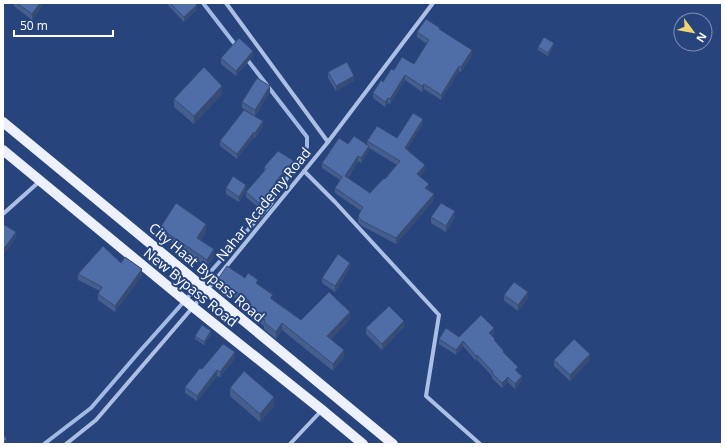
<svg xmlns="http://www.w3.org/2000/svg" width="725" height="447" viewBox="0 0 725 447" font-family="'Open Sans',sans-serif">
<rect width="100%" height="100%" fill="#27447d"/>
<g fill="none" stroke-linecap="round" stroke-linejoin="round">
<!-- stream -->
<g stroke="#a1bae5" stroke-width="4">
<polyline points="203,3 237,47"/>
<polyline points="44,444 91,408 140,351 270,205 307,147 307,137 246,58"/>
</g>
<!-- minor -->
<g stroke="#acc0e5" stroke-width="4">
<polyline points="226,3 328,142"/>
<polyline points="304,171 335,202 439,315 426,396 480,444"/>
<polyline points="3,214 40,181"/>
<polyline points="66,444 96,420 193,307 328,142 433,3"/>
<polyline points="290,444 322,410"/>
</g>
<!-- primary -->
<g stroke="#edf1fd" stroke-width="10">
<polyline points="3,122 393,444"/>
<polyline points="3,150 193,307 322,410 363,444"/>
</g>
</g>
<!-- wall -->
<g fill="#445e8f" fill-rule="evenodd">
<polygon points="14,3 44,3 32,20 14,6"/>
<polygon points="166,3 195,3 197,9 184,22"/>
<polygon points="440,30 472,55 461,72 459,71 441,100 424,89 422,92 405,80 390,104 388,103 385,107 373,98 373,93 394,70 414,64 427,44 417,37 417,32"/>
<polygon points="554,46 548,56 538,50 538,47"/>
<polygon points="253,56 236,76 221,64 221,58"/>
<polygon points="328,72 354,81 336,91 328,78"/>
<polygon points="270,92 255,116 242,108 242,102"/>
<polygon points="222,94 194,124 174,107 174,99"/>
<path d="M423,124L407,149L425,170L420,176L429,189L428,190L434,200L396,244L362,226L358,222V216L361,211L335,193V188L340,180L322,168V163L348,144L367,145V141L397,138ZM369,148L397,165L385,179L370,193L348,178L358,161L361,163L369,151Z"/>
<polygon points="263,127 255,138 254,137 237,159 220,146 220,141"/>
<polygon points="294,166 278,184 278,189 260,209 246,197 246,192 264,172 264,167"/>
<polygon points="226,188 246,190 239,202 226,194"/>
<polygon points="431,217 455,217 446,232 431,223"/>
<polygon points="160,228 206,231 201,240 214,256 207,267 160,235"/>
<polygon points="121,263 142,275 115,312 98,300 98,294 100,291 78,280 78,274"/>
<polygon points="350,268 335,292 322,283 322,278"/>
<polygon points="245,278 258,284 273,300 301,320 350,319 331,339 344,357 333,371 282,330 276,339 264,329 264,326 246,313 246,305 230,295 228,299 216,289 216,282"/>
<polygon points="504,295 528,298 518,311 504,301"/>
<polygon points="404,327 382,350 366,334 366,328"/>
<polygon points="211,334 204,345 195,339 195,336"/>
<polygon points="494,334 492,335 495,341 518,372 522,381 515,389 508,382 502,388 492,378 492,376 477,360 476,361 463,346 456,355 439,344 439,339"/>
<polygon points="235,358 220,377 217,376 197,401 185,393 185,387 202,369"/>
<polygon points="554,360 590,360 570,381 554,366"/>
<polygon points="230,388 274,406 260,422 230,396"/>
</g>
<!-- shaded-wall -->
<g fill="#374c74">
<polygon points="40,3 44,3 32,20 32,14"/>
<polygon points="197,5 197,9 184,22 184,17"/>
<polygon points="4,35 4,43 3,45 3,37"/>
<polygon points="554,43 554,46 548,56 548,53"/>
<polygon points="472,50 472,55 461,72 461,67"/>
<polygon points="253,51 253,56 236,76 236,71"/>
<polygon points="459,66 459,71 441,100 441,95"/>
<polygon points="405,75 405,80 390,104 390,99"/>
<polygon points="354,76 354,81 336,91 336,86"/>
<polygon points="424,84 424,89 422,92 422,86"/>
<polygon points="222,86 222,94 194,124 194,116"/>
<polygon points="270,86 270,92 255,116 255,110"/>
<polygon points="388,98 388,103 385,107 385,102"/>
<polygon points="423,119 423,124 405,153 405,148"/>
<polygon points="263,121 263,127 255,138 255,133"/>
<polygon points="254,132 254,137 237,159 237,154"/>
<polygon points="369,146 369,151 361,163 361,158"/>
<polygon points="358,156 358,161 345,181 345,176"/>
<polygon points="294,161 294,166 275,187 275,182"/>
<polygon points="425,165 425,170 417,180 417,174"/>
<polygon points="278,184 278,189 260,209 260,204"/>
<polygon points="429,184 429,189 425,194 425,188"/>
<polygon points="246,185 246,190 239,202 239,197"/>
<polygon points="434,194 434,200 396,244 396,238"/>
<polygon points="5,201 5,207 3,209 3,204"/>
<polygon points="455,211 455,217 446,232 446,226"/>
<polygon points="206,224 206,231 197,246 197,238"/>
<polygon points="16,232 16,238 6,252 3,254 3,249"/>
<polygon points="214,249 214,256 207,267 207,260"/>
<polygon points="350,263 350,268 335,292 335,286"/>
<polygon points="142,269 142,275 115,312 115,306"/>
<polygon points="230,288 230,295 228,299 228,291"/>
<polygon points="528,292 528,298 518,311 518,305"/>
<polygon points="350,312 350,319 327,343 327,336"/>
<polygon points="404,321 404,327 382,350 382,344"/>
<polygon points="282,323 282,330 276,339 276,332"/>
<polygon points="494,328 494,334 489,338 489,333"/>
<polygon points="211,331 211,334 204,345 204,342"/>
<polygon points="463,341 463,346 456,355 456,350"/>
<polygon points="344,350 344,357 333,371 333,364"/>
<polygon points="235,352 235,358 220,377 220,372"/>
<polygon points="590,354 590,360 570,381 570,375"/>
<polygon points="477,355 477,360 476,361 476,356"/>
<polygon points="217,370 217,376 197,401 197,396"/>
<polygon points="522,376 522,381 515,389 515,384"/>
<polygon points="508,377 508,382 502,388 502,383"/>
<polygon points="274,397 274,406 260,422 260,414"/>
<polygon points="7,439 7,444 3,444 3,443"/>
</g>
<!-- building -->
<g fill="#4f6da6" stroke="#374c74">
<polygon points="17,3 40,3 32,14"/>
<polygon points="170,3 195,3 197,5 184,17"/>
<polygon points="426,19 440,28 439,29 472,50 461,67 459,66 441,95 424,84 422,86 405,75 390,99 388,98 385,102 373,93 381,80 383,82 391,69 394,70 402,57 414,64 429,40 417,32"/>
<polygon points="544,37 554,43 548,53 538,47"/>
<polygon points="239,38 253,51 236,71 221,58"/>
<polygon points="347,62 354,76 336,86 328,72"/>
<polygon points="204,67 222,86 194,116 174,99"/>
<polygon points="257,78 270,86 255,110 242,102"/>
<polygon points="244,110 263,121 255,133 254,132 237,154 220,141"/>
<polygon points="413,113 423,119 405,148 425,165 417,174 429,184 425,188 434,194 396,238 362,221 358,216 363,207 335,188 342,177 322,163 339,138 348,144 354,136 369,146 361,158 358,156 345,176 370,193 384,178 385,179 400,161 367,141 377,126 397,138"/>
<polygon points="278,151 294,161 275,182 278,184 260,204 246,192 266,169 264,167"/>
<polygon points="233,176 246,185 239,197 226,188"/>
<polygon points="176,203 206,224 197,238 214,249 207,260 160,228"/>
<polygon points="441,203 455,211 446,226 431,217"/>
<polygon points="3,224 16,232 6,246 3,249"/>
<polygon points="103,246 121,263 125,257 142,269 115,306 98,294 102,287 78,274"/>
<polygon points="338,254 350,263 335,286 322,278"/>
<polygon points="227,266 245,278 248,273 258,280 256,283 273,295 270,298 301,320 329,292 350,312 327,336 344,350 333,364 282,323 276,332 264,322 265,320 246,306 250,301 230,288 228,291 216,282"/>
<polygon points="514,282 528,292 518,305 504,295"/>
<polygon points="389,306 404,321 382,344 366,328"/>
<polygon points="481,315 494,328 489,333 495,339 494,340 504,351 503,352 518,367 515,370 522,376 515,384 508,377 502,383 492,373 493,372 477,355 476,356 463,341 456,350 439,339 446,328 459,337"/>
<polygon points="202,325 211,331 204,342 195,336"/>
<polygon points="574,339 590,354 570,375 554,360"/>
<polygon points="223,344 235,352 220,372 217,370 197,396 185,387 200,368 202,369"/>
<polygon points="244,371 274,397 260,414 230,388"/>
<polygon points="3,434 7,439 3,443"/>
</g>
<g text-anchor="middle" dominant-baseline="central" stroke-width="4" stroke-linejoin="round" paint-order="stroke">
<!-- street labels -->
<g font-size="14" fill="#fff" stroke="#27447d">
<text transform="translate(263 204) rotate(-51)">Nahar Academy Road</text>
<text transform="translate(207 272) rotate(40)">City Haat Bypass Road</text>
<text transform="translate(191 287) rotate(39)">New Bypass Road</text>
</g>
</g>
<!-- border -->
<rect width="725" height="447" fill="none" stroke="#ffffff" stroke-width="8"/>
<!-- north arrow -->
<g transform="translate(693 32) rotate(122)"><circle r="19" fill="#27447d" stroke="#7d8fb1"/>
<path d="M0-3L7 15L0 10L-7 15Z" fill="#edd672"/>
<text y="-6" font-size="11" font-weight="bold" text-anchor="middle" fill="#ffffff">N</text>
</g>
<!-- scale -->
<path d="M14 30v6h99v-6" fill="none" stroke="#ffffff" stroke-width="2"/>
<text x="20" y="30" font-size="12" fill="#ffffff" stroke="#27447d" stroke-width="3" paint-order="stroke">50 m</text>
</svg>
